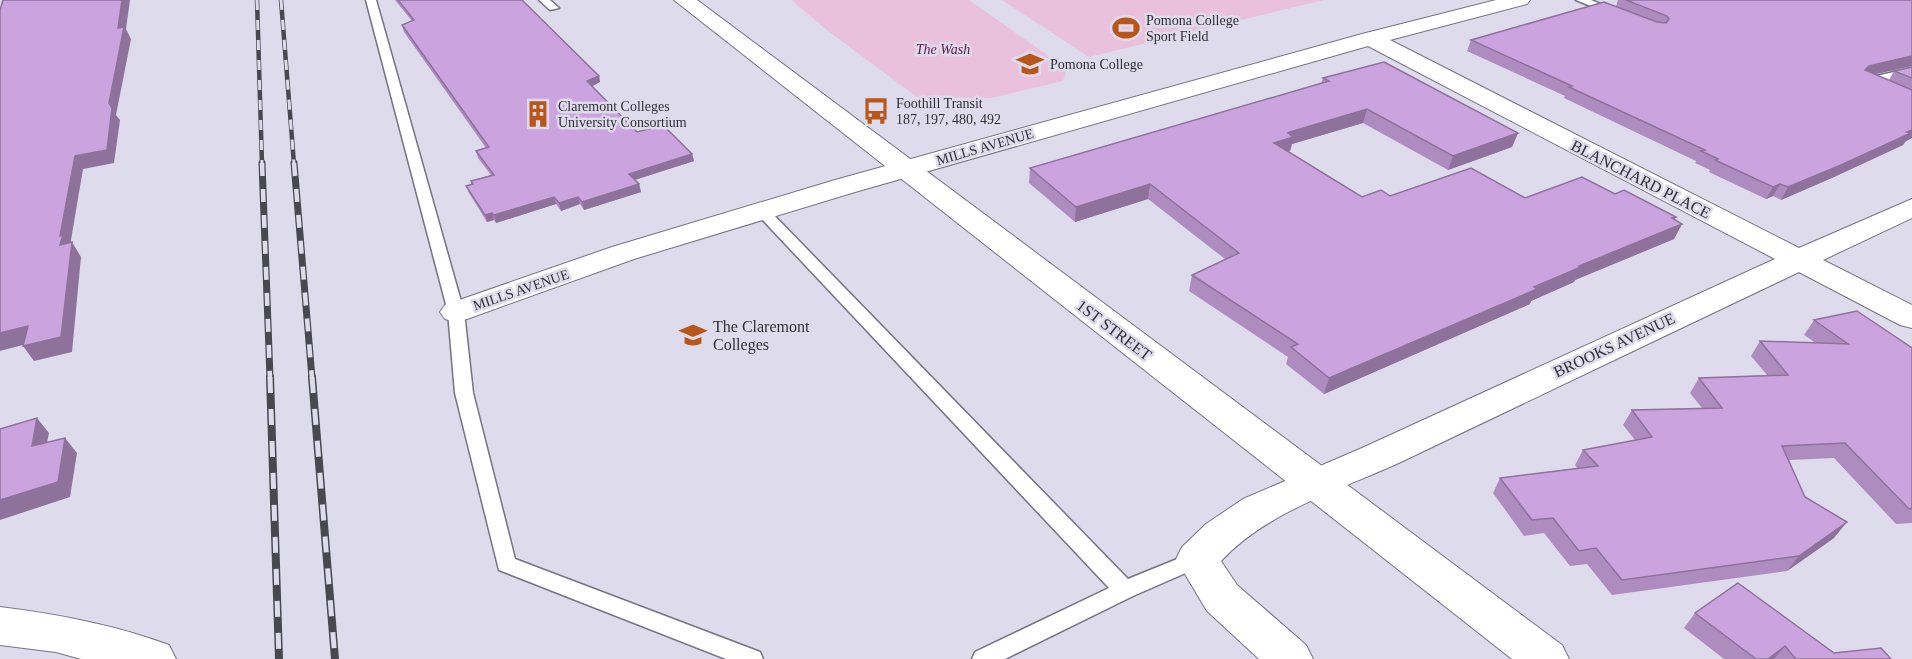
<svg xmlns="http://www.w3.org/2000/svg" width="1912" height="659" viewBox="0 0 1912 659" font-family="'Times New Roman',serif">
<rect width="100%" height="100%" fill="#dedcec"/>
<!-- green -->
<g fill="#e9c1dc">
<polygon points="791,0 969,0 1067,69 1063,81 991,98 917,97 828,31"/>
<polygon points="1002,0 1324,0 1089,57"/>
</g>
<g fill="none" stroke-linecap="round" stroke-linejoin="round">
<defs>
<g id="service">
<polygon points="366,0 376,0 464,312 473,393 515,559 760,652 763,659 726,659 499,570 455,393 448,312"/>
<polygon points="539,0 550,0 559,8 550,10"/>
<polygon points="1576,0 1591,0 1619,12 1610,14"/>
<polygon points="1912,68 1912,74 1880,82 1912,94 1912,102 1861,81 1863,79"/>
<polygon points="762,207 767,208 1128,579 1197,551 1204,553 1207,559 1204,565 1133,596 1005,659 972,659 975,652 1109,588 757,214 755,211 757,208"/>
</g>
<path id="minor" d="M1496,0H1530L1527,4L1390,40L1799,248L1912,199V218L1823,260L1912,305V328L1900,325L1799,272C1667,335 1535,398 1403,461C1343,489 1267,511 1221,561L1237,585L1306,645L1313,659H1259L1207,611L1176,559L1182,547L1206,524L1243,499L1362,448L1775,259L1368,46L855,192L634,259L467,319L456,322L445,319L440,312L445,305L612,247L835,180L1362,34Z"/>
<polygon id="tertiary" points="674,0 697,0 1562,645 1569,659 1512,659"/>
<path id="primary" d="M0,607C57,614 115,625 169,645L176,659H81L56,652L0,645Z"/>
</defs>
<!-- service casing -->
<use href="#service" stroke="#757381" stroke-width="3"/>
<!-- minor casing -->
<use href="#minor" stroke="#757381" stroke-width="2"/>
<!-- tertiary casing -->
<use href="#tertiary" stroke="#757381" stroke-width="2"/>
<!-- primary casing -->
<use href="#primary" stroke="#757381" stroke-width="2"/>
<!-- service -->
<use href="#service" fill="#fff" fill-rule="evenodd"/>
<!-- minor -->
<use href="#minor" fill="#fff" fill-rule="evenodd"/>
<!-- tertiary -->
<use href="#tertiary" fill="#fff" fill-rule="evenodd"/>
<!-- primary -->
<use href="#primary" fill="#fff" fill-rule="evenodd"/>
<defs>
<g id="rail-far2">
<polyline points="257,0 262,164"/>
<polyline points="281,0 294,164"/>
</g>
<g id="rail-far1">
<polyline points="262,163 270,378"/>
<polyline points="294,163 312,378"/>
</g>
<g id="rail">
<polyline points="270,377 279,659"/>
<polyline points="312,377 335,659"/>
</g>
</defs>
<!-- rail-far2 casing -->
<use href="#rail-far2" stroke="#484850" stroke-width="4.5"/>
<!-- rail-far1 casing -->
<use href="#rail-far1" stroke="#484850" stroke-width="7"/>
<!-- rail casing -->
<use href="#rail" stroke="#484850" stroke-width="8"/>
<!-- rail-far2 -->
<use href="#rail-far2" stroke="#dedcec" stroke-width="3" stroke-dasharray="10" stroke-linecap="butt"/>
<!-- rail-far1 -->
<use href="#rail-far1" stroke="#dedcec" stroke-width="4.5" stroke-dasharray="13" stroke-linecap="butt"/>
<!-- rail -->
<use href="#rail" stroke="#dedcec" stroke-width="5" stroke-dasharray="16" stroke-linecap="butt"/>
</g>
<!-- wall -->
<g fill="#af8cbf">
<polygon points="395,0 522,0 599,76 600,82 592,86 637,132 692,154 694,161 635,180 639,184 641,192 584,210 580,204 561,211 556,204 496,223 494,220 487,222 469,193 466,186 471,184 471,181 491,175 478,158 476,151 486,148 404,32 402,25 412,21"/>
<polygon points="1618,0 1912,0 1912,66 1875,74 1889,80 1894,71 1912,67 1912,138 1906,141 1903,145 1834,177 1781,200 1773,196 1766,199 1709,172 1710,170 1695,163 1696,161 1564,98 1565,96 1467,51 1471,40 1616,6"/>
<polygon points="1323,78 1518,133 1512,147 1448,170 1363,123 1292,144 1290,151 1288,151 1362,197 1390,196 1525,198 1615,194 1676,217 1674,220 1682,224 1674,239 1575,280 1574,282 1531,301 1530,304 1324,394 1286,364 1288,357 1189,291 1192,275 1225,259 1148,199 1075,222 1029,183 1030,168 1321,84"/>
<polygon points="1814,320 1912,348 1912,523 1896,524 1834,458 1789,460 1805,497 1834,538 1787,571 1612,595 1587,564 1570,566 1544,533 1524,536 1493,493 1500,478 1577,468 1575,465 1583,450 1635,440 1623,425 1632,410 1702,408 1690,393 1699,378 1767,375 1751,356 1760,341 1816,343 1804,335"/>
<polygon points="1695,613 1834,653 1891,659 1724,659 1684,628"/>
</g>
<!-- shaded-wall -->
<g fill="#8e729b">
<polygon points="122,0 130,0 126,29 131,39 116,115 120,120 114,163 83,169 70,246 72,242 81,257 72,352 34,361 23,346 60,245 60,236 75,156 109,103 118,28"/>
<polygon points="1912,56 1912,66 1863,77 1865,70 1869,66"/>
<polygon points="599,76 600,82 589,88 587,81"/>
<polygon points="1367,109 1363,123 1292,144 1290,151 1271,157 1274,143 1290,132"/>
<polygon points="1912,130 1912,138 1906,141 1903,145 1834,177 1781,200 1788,187"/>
<polygon points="1518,133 1512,147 1448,170 1453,156"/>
<polygon points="692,154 694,161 631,181 629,174"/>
<polygon points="639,184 641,192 584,210 582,202"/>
<polygon points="1150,184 1148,199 1075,222 1076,207"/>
<polygon points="1780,184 1773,196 1766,199 1773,187"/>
<polygon points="554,197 556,204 496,223 494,215"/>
<polygon points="578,197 580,204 561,211 559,203"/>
<polygon points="492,213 494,220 487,222 485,215"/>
<polygon points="1676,217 1670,229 1682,224 1674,239 1575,280 1574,282 1531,301 1530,304 1324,394 1329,378 1579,266"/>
<polygon points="28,326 38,341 0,351 0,333"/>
<polygon points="37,418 49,433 43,461 32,446"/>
<polygon points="65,438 77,453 70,497 0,520 0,500"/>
<polygon points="1847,522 1834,538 1787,571 1799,556"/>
<polygon points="1785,646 1774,659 1768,659"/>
</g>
<!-- building -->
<g fill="#cba3de" stroke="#8e729b" stroke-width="1.5">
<polygon points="3,0 122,0 118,28 124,27 109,103 112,108 107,150 75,156 60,236 63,235 60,245 72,242 61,337 23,346 28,326 0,333 0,10"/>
<polygon points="398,0 522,0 599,76 587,81 637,132 663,125 692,154 629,174 639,184 582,202 578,197 559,203 554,197 494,215 492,213 485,215 466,186 473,184 471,181 494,175 476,151 489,147 402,25 414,20"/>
<polygon points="1626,0 1912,0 1912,56 1869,66 1865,70 1912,90 1912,130 1907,132 1911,133 1841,165 1788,187 1780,184 1773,187 1715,160 1718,159 1701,151 1705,150 1569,87 1572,86 1471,40 1604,2 1657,22 1666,23 1669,19 1667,16"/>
<polygon points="1384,62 1518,133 1453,156 1367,109 1290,132 1288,133 1293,137 1274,143 1362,197 1381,190 1390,196 1471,168 1525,198 1582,177 1615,194 1624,190 1676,217 1672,218 1682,224 1579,266 1581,267 1534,287 1537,289 1329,378 1291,347 1298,344 1192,275 1239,253 1150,184 1076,207 1030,168 1329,81 1323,78"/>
<polygon points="1912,67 1912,78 1894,71"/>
<polygon points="1857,311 1912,348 1912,508 1909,509 1845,443 1782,446 1805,497 1847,522 1799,556 1622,580 1596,548 1579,551 1553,518 1532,520 1500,478 1598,466 1583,450 1652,437 1632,410 1722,408 1699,378 1788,375 1760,341 1848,344 1814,320"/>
<polygon points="37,418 32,446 65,438 58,482 0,500 0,429"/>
<polygon points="1738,583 1834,653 1881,648 1891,659 1796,659 1785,646 1768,659 1756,659 1695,613"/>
</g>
<!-- icons -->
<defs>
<symbol id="stadium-bare" viewBox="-9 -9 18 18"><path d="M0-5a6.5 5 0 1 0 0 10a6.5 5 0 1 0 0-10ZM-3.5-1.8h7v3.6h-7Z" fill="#b9571a" stroke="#dedcec" stroke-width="2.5" paint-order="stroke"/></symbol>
<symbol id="university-bare" viewBox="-9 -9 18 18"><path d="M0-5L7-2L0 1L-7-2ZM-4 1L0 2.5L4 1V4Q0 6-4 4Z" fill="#b9571a" stroke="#dedcec" stroke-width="2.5" paint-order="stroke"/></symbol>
<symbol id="bus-bare" viewBox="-9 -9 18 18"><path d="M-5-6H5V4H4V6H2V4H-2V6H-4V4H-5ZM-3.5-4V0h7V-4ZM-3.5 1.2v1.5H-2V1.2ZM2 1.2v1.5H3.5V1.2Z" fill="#b9571a" stroke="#dedcec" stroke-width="2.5" paint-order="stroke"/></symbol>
<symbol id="building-bare" viewBox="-9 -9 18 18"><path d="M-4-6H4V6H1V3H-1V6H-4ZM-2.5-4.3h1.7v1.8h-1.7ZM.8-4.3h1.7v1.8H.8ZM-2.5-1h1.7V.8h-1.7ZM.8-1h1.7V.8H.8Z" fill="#b9571a" stroke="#dedcec" stroke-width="2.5" paint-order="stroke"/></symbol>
</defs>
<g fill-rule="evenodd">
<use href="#stadium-bare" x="1107" y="9" width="38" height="38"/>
<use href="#university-bare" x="1011" y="45" width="38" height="38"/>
<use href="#bus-bare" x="857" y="92" width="38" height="38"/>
<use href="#building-bare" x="519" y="95" width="38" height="38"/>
<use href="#university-bare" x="674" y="316" width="38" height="38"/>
</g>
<g text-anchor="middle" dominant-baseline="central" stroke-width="5" stroke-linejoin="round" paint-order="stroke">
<!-- far-poi labels -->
<g font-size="14" fill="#303036" stroke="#dedcec" text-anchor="start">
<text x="1146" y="20">Pomona College<tspan x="1146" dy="16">Sport Field</tspan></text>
<text x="1050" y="64">Pomona College</text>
<text x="896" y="103">Foothill Transit<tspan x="896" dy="16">187, 197, 480, 492</tspan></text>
<text x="558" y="106">Claremont Colleges<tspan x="558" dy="16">University Consortium</tspan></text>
</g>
<!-- far-park labels -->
<g font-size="14" font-style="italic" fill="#601750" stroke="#dedcec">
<text x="943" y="49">The Wash</text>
</g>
<!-- far-street labels -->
<g font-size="14" fill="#303036" stroke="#dedcec">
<text transform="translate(985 147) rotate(-16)">MILLS AVENUE</text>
<text transform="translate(521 290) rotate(-19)">MILLS AVENUE</text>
</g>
<!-- street labels -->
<g font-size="16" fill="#303036" stroke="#dedcec">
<text transform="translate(1641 179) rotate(27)">BLANCHARD PLACE</text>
<text transform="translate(1114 330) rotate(37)">1ST STREET</text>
<text transform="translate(1614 345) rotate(-25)">BROOKS AVENUE</text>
</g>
<!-- poi labels -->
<g font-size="16" fill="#303036" stroke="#dedcec" text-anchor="start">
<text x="713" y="326">The Claremont<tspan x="713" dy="18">Colleges</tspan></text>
</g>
</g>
</svg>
